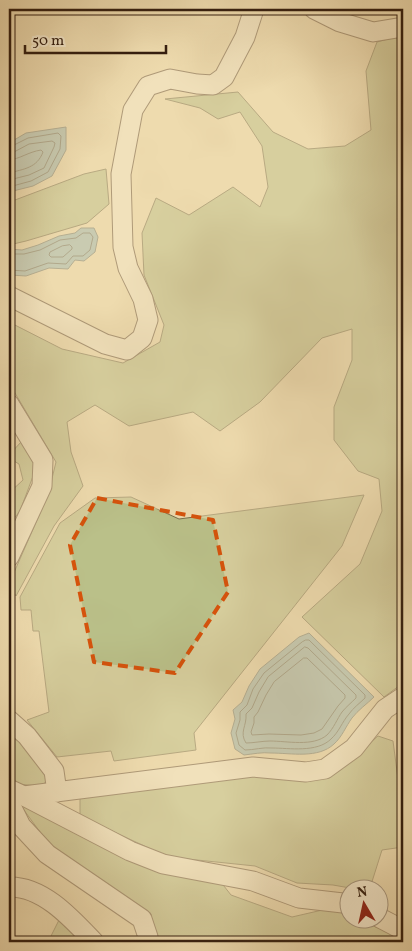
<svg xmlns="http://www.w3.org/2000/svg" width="412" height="951" viewBox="0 0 412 951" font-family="Vollkorn,serif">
<rect width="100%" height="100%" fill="#eedbae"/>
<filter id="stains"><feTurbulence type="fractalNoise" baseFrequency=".004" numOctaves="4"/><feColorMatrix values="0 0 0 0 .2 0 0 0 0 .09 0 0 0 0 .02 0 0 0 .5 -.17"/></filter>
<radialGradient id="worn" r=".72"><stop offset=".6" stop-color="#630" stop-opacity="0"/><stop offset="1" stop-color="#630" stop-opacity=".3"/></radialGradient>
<!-- green -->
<g fill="#bac089" stroke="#776f4c">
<polygon points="403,35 403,683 384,697 302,617 360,564 382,511 379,479 358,471 334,440 334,407 352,360 352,329 322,338 260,402 220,431 193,412 129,426 95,405 67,422 71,452 83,486 54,526 16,596 9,584 48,495 56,462 9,383 9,322 62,349 123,363 160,342 164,325 144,275 142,233 156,198 189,215 233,187 260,207 268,187 262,146 240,112 218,119 200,108 165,99 238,92 273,132 308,149 345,146 371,130 366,71 377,42"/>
<polygon points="106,169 109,204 87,223 26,241 9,245 9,201 15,200 84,174"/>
<polygon points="22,441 36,468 20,511 9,525 9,493 23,480 19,464 9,458 9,455"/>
<polygon points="364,495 342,546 194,733 196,750 114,761 111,751 57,757 27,720 49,712 39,631 33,631 31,610 21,610 20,597 60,523 95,498 131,497 179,519"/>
<polygon points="9,733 26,748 48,779 42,786 15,784 9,780"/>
<polygon points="378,736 393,741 403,817 403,847 382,850 370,888 350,888 333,885 297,883 255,866 168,857 80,816 80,796 251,775 339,770"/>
<polygon points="18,802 220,881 231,895 292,917 331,908 349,916 350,918 356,919 403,938 403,942 155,942 151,914 54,851"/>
<polygon points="59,920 81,942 48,942"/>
</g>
<!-- water -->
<g fill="#9cb9b3" stroke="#727b71">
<polygon points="66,127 66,150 52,176 33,186 9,192 9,143 26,133"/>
<polygon points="81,228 94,228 98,237 95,252 84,261 75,260 68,269 49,268 26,276 10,275 9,273 9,249 22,250 38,245 59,236 75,233"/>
<path d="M309,633L374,697C367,704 358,710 352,718C346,726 342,737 334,744C318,759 291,753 271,753C262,752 253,754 244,755L235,749L231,733L235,719L233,710L242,702L249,686L260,669L299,637Z"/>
</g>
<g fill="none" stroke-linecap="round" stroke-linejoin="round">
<!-- shore -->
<g stroke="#686c61" stroke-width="1">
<polyline points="9,146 12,146 28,138 58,133 61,136 60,149 48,172 31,181 9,187"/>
<polyline points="9,152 14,152 29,144 52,141 55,143 54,147 44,168 29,175 9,180"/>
<path d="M9,160C20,159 28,152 41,150L43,152C37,168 24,169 9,173"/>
<polygon points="70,245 72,247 72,249 63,257 51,257 49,255 50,252 62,246"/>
<polyline points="9,254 24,254 40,250 60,240 76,238 83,233 90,233 93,237 90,250 83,256 73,256 66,264 48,263 25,271 9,270"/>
<path d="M306,640H309L365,695V698C360,703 353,708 349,714C342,722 339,732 331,739C317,753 289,748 272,748C263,747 254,750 245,750L239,745L236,733L240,720V712L247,705L253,689L264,673L302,642Z"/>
<path d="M305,647L308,648L356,695V698C352,702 346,707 342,712C337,719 334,728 327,735C313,747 287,741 270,741C262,741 254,743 246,743C239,732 247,726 246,714L252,708L259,692L268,677Z"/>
<polygon points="304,658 307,658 345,695 345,698 338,706 322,729 314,733 301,735 269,734 252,735 251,732 254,723 254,717 258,712 266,695 274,682"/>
</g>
<defs>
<g id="street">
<polyline points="314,9 340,22 373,32 403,27"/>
<polyline points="9,296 105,344 127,350 142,338 148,320 143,299 128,268 123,247 121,174 133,110 148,86 170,79 197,84 213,85 224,77 245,37 254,9"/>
<polyline points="9,404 43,460 42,486 9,557"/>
<polyline points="9,720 27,736 54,771 57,792"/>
<polyline points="9,789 24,796 253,767 306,772 325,769 354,748 385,709 403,697"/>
<polyline points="9,795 11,806 21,826 47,854 142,919 148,937 147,942"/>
<polyline points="24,796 130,851 163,864 253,881 299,898 343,903 350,905"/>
<path d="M9,887C43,886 72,919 94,942"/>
<polyline points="380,918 403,930"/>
</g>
</defs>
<!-- street casing -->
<use href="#street" stroke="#624d37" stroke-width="21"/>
<!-- street -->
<use href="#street" stroke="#f4e8ca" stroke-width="19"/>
</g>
<!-- marked area -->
<path d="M0 0H412V951H0ZM97,498L213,520L228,592L175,673L94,662L70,545Z" fill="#eedbae" fill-opacity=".55" fill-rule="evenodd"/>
<path fill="none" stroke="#d6530c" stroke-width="4" stroke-dasharray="10 6" stroke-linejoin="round" d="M97,498L213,520L228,592L175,673L94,662L70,545Z"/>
<!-- margin -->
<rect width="412" height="951" fill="none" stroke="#eedbae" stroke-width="30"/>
<rect x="10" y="10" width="392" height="931" fill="none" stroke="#341e0f" stroke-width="2.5"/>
<rect x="15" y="15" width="382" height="921" fill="none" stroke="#341e0f"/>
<!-- north arrow -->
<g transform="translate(364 904) rotate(351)"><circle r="24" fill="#f4e8ca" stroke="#a7977f"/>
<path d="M0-4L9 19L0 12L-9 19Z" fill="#8f2418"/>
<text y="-8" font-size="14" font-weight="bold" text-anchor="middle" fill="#341e0f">N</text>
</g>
<!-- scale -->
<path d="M25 45v8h141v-8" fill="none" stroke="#341e0f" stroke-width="2.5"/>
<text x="32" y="45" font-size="15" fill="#341e0f" stroke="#f4e8ca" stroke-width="4" paint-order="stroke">50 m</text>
<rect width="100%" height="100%" filter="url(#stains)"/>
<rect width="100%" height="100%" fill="url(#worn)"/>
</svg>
